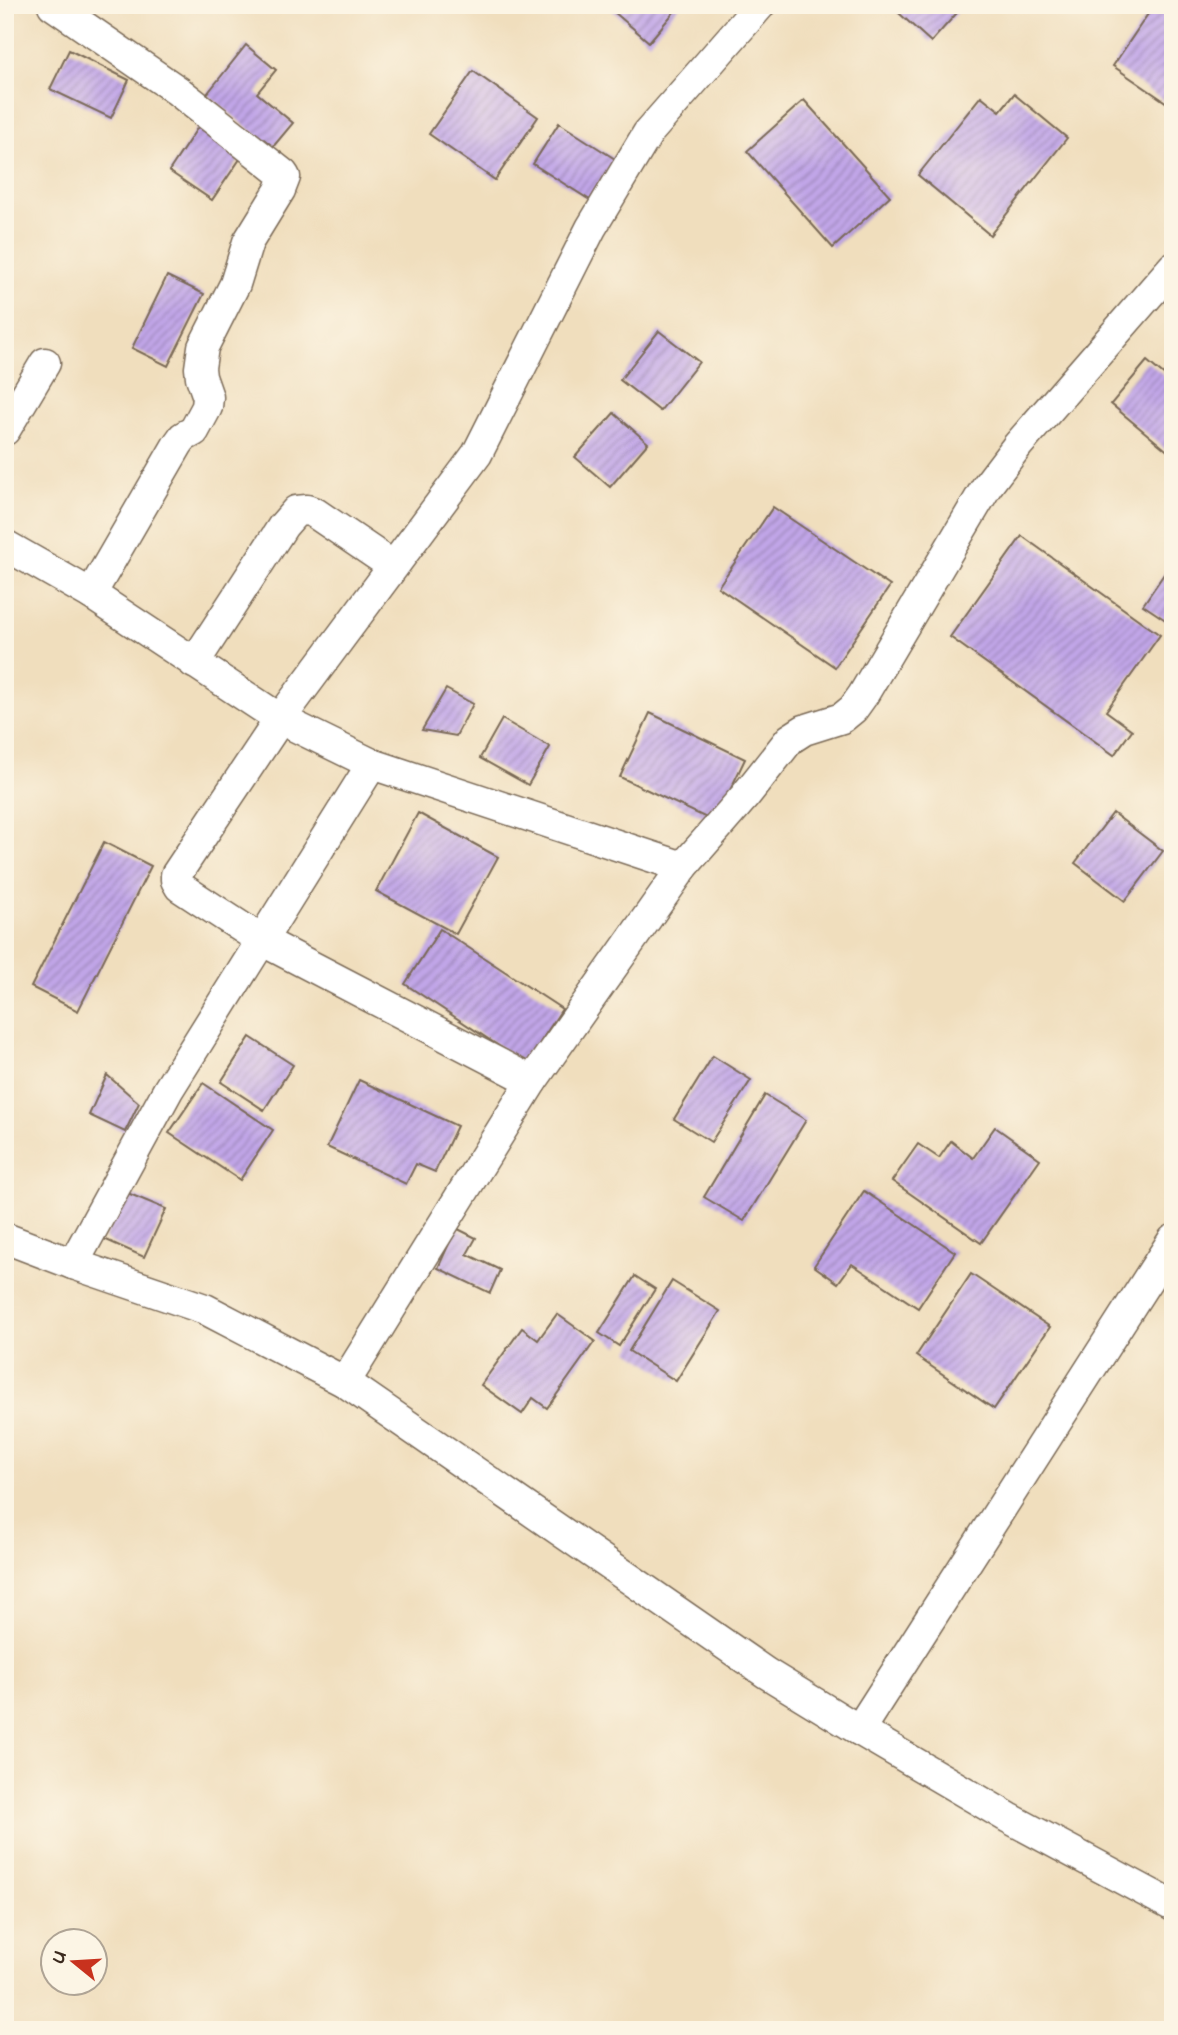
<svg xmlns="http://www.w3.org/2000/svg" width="1178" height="2035" viewBox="0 0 1178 2035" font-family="'Architects Daughter',sans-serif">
<defs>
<pattern id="building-hatch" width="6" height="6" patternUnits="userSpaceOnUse" patternTransform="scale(1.75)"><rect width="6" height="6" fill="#c1a6e8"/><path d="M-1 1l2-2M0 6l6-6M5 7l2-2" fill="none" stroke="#9e87bb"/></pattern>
</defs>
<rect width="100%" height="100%" fill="#fcf5e5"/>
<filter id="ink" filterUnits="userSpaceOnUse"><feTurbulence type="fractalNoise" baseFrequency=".0143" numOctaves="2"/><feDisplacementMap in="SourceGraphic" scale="14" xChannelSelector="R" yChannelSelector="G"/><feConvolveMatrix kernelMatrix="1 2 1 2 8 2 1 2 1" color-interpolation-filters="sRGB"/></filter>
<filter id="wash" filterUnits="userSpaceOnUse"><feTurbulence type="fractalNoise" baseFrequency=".00686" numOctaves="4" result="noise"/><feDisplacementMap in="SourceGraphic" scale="28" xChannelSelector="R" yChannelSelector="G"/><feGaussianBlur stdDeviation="1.57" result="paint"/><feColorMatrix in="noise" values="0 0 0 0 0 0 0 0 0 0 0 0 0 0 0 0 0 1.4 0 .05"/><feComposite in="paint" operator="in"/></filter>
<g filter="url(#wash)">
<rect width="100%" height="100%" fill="#f0debd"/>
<g id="blocks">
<!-- building -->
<g fill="url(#building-hatch)">
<polygon points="606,5 680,5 649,42"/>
<polygon points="890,5 964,5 931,42"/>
<polygon points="1154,5 1173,5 1173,107 1113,66"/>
<polygon points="246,45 276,70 257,93 293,123 272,148 207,94"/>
<polygon points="69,50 129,80 111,118 50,89"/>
<polygon points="473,71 538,117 495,180 429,134"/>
<polygon points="1014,94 1067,138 990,235 918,175 981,96 1000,111"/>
<polygon points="804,100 890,196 833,248 747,151"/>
<polygon points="559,123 615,159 590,200 533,164"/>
<polygon points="198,127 242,156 212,200 169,171"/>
<polygon points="167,276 204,294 168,366 132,348"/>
<polygon points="659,331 699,362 660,411 620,380"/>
<polygon points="1147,361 1173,383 1171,454 1111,404"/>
<polygon points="614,413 648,443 610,487 575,457"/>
<polygon points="773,507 890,586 835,667 718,587"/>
<polygon points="1022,536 1160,635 1106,711 1132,730 1114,755 950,637"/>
<polygon points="1166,571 1173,575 1173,625 1143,605"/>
<polygon points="446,689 473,704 456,736 422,730"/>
<polygon points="650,713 745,759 715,822 620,777"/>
<polygon points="502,719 550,747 528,785 480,758"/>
<polygon points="418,813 498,857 456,934 376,891"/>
<polygon points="1113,813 1163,851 1125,901 1075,863"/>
<polygon points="104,842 151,866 78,1011 31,987"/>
<polygon points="440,929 562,1009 526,1064 405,984"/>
<polygon points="250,1037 293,1065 264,1110 221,1082"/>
<polygon points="713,1056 751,1080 711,1142 674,1119"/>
<polygon points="107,1075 139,1103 125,1132 89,1115"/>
<polygon points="359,1080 457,1126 435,1172 416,1164 406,1184 327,1147"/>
<polygon points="203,1083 273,1130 240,1180 169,1133"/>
<polygon points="765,1095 806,1120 744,1221 704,1197"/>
<polygon points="995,1127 1040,1159 981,1243 892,1181 918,1144 939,1158 951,1141 973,1158"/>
<polygon points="864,1191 955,1252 918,1308 852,1264 838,1283 814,1266"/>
<polygon points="125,1192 166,1209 144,1257 104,1239"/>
<polygon points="456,1228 476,1238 467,1254 500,1270 490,1293 438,1268"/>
<polygon points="971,1274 1050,1327 994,1409 916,1356"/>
<polygon points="635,1276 655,1289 619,1346 599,1333"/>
<polygon points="672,1281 720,1311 676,1381 629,1351"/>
<polygon points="557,1314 595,1341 547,1408 533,1398 522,1414 481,1385 522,1328 538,1340"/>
</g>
</g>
</g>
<g filter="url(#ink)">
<use href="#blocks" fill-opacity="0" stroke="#7a6956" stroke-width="2"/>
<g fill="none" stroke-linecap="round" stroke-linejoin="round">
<defs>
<g id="minor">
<polyline points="53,5 178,91 283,174 285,177 280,190 248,242 235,284 203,347 200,368 201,377 208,397 207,407 194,431 183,437 178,444 91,594"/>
<polyline points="5,430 45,363"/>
<polyline points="5,545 91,594 280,719 372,764 168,1090 73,1264"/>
<polyline points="194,663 283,526 296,511 307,510 315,513 393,566"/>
<polyline points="372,764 683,867"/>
<polyline points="532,1081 261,940 180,887 176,880 176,875 280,719 477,454 591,228 648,133 760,5"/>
<polyline points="5,1238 73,1264 205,1309 345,1382 766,1673 859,1730 1009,1818 1173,1906"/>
<polyline points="345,1382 532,1081 683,867 745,796 790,739 804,730 842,718 853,709 863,695 987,486 1018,445 1173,267"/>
<polyline points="859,1730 1173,1240"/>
</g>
</defs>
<!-- minor casing -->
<use href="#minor" stroke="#7a6956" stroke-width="33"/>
<!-- minor -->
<use href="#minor" stroke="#fff" stroke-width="30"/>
</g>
</g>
<!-- margin -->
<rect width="1178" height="2035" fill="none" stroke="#fcf5e5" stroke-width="28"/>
<!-- north arrow -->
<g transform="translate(74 1962) rotate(288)"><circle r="33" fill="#fcf5e5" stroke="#afa495" stroke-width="2"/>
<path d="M0-5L12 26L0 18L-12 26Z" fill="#c8321e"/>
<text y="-10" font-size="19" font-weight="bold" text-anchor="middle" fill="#3b2a1e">U</text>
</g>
</svg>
